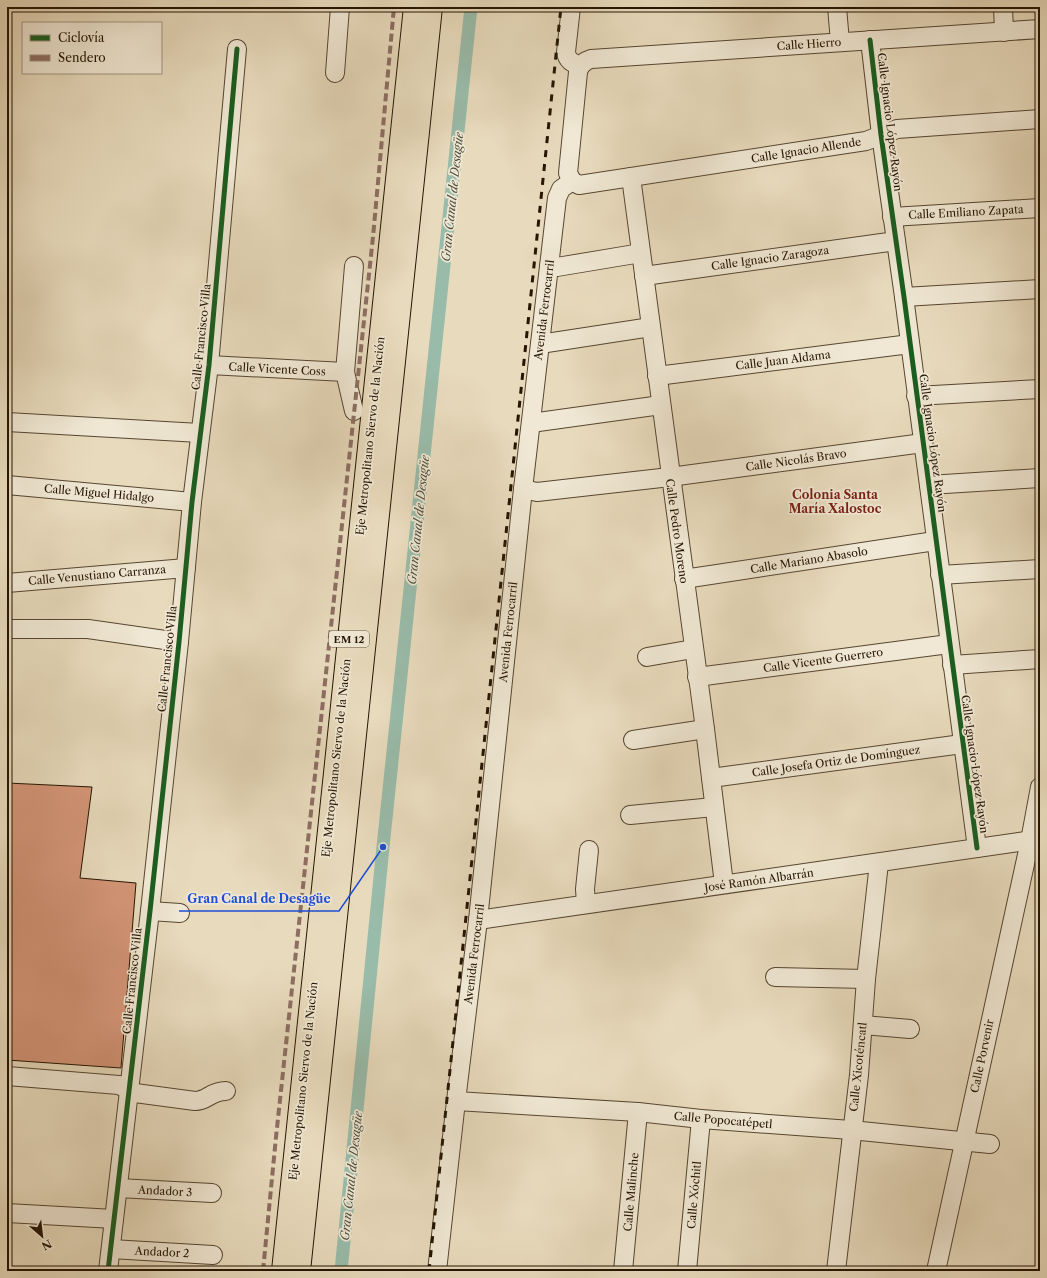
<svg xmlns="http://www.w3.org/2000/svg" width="1047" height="1278" viewBox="0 0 1047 1278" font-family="'Libre Caslon Text',serif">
<rect width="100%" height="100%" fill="#e8dbbd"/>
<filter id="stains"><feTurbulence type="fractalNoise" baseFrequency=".005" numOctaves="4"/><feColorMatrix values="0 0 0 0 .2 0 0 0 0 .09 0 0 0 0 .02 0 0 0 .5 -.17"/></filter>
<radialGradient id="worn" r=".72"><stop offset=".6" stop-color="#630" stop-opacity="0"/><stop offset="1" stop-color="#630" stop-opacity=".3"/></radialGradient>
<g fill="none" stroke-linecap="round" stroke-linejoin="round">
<!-- canal -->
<polyline stroke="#99bcaa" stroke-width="13" points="341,1271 383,847 471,7"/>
</g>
<!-- building -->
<polygon fill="#d49577" stroke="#251502" points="7,783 92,787 80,878 136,883 121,1068 7,1060"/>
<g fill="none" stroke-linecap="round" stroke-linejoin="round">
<defs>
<g id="minor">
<path d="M571,7L566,52C567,61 573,63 580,66"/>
<polyline points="837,7 840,42"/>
<polyline points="1003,7 1004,32"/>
<polyline points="870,40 881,135 904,297 977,848"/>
<polyline points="580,66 586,61 591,59 1040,29"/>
<polyline points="335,73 340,7"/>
<polyline points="631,177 705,729 724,884"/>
<polyline points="572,181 579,185 866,141 897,129 1040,119"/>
<polyline points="572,181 568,173 578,72 580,66"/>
<polyline points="892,217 1040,208"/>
<polyline points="549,266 557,267 641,253"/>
<polyline points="644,276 896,241"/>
<polyline points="904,297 1040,289"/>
<polyline points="540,344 651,327"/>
<polyline points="209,365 345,372"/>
<polyline points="657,376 910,344"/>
<polyline points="916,396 1040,389"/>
<polyline points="354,411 345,372 354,266"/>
<polyline points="7,422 200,433"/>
<polyline points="531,423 661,405"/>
<polyline points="7,485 192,502"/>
<polyline points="929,485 1040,478"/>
<polyline points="523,489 537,492 670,477 923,443"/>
<polyline points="940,575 1040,569"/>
<polyline points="684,579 935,541"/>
<polyline points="7,583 186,568"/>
<polyline points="7,629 88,629 179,642"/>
<polyline points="647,657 693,649"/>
<polyline points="952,665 1040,659"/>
<polyline points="697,677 949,644"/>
<polyline points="633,740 705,729"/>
<polyline points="711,778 962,744"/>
<polyline points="630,815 714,807"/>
<polyline points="586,904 585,889 589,850"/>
<polyline points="150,911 180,913"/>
<polyline points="478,920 1040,839"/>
<polyline points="775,977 866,979"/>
<polyline points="863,1025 910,1029"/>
<path d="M7,1076L119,1085L135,1093L195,1101C208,1101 210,1091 226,1091"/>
<polyline points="456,1101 638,1112 701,1119 851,1130 990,1144"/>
<polyline points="118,1188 212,1193"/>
<polyline points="7,1213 114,1219"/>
<polyline points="111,1249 213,1255"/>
<polyline points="108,1271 150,911 179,642 192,502 209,365 237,49"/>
<polyline points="437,1271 456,1101 478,920 523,489 557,198 561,189 572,181"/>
<polyline points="623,1271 638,1112"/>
<polyline points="687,1271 701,1119"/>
<polyline points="836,1271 859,1075 866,979 879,863"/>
<polyline points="936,1271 1030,841 1040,787"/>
</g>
<g id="highway">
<polyline points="283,1271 415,7"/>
<polyline points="299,1271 431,7"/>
</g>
</defs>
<!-- minor casing -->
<use href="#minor" stroke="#564631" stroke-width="20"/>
<!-- highway casing -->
<use href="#highway" stroke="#251502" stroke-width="24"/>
<!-- minor -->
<use href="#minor" stroke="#f0e8d4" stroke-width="18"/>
<!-- highway -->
<use href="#highway" stroke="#e8dbbd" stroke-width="22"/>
<!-- rail -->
<polyline stroke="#251502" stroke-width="3" stroke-dasharray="7 7" stroke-linecap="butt" points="429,1271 561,7"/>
<!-- quiet -->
<polyline stroke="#8d6e63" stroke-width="4" stroke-dasharray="8 4" stroke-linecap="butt" points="263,1271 276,1137 373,237 394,7"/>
<defs>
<g id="cycleway">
<polyline points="870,40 881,135 904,297 977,848"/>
<polyline points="108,1271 150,911 179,642 192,502 209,365 237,49"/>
</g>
</defs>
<!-- cycleway casing -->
<use href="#cycleway" stroke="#f0e8d4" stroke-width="8"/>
<!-- cycleway -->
<use href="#cycleway" stroke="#1b5e20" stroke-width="5"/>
</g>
<g text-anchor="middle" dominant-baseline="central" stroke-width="3.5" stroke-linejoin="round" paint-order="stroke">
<!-- shield labels -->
<rect fill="#f0e8d4" stroke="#625441" stroke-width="1" x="329" y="631" width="40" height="16" rx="3"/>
<g font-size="10" font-weight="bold" fill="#251502">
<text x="349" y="639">EM 12</text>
</g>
<!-- street labels -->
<g font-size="11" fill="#251502" stroke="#f0e8d4">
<text transform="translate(809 44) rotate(-4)">Calle Hierro</text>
<text transform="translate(890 122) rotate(83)">Calle Ignacio López Rayón</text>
<text transform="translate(806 150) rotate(-9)">Calle Ignacio Allende</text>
<text transform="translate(966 212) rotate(-3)">Calle Emiliano Zapata</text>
<text transform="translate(770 258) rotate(-8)">Calle Ignacio Zaragoza</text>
<text transform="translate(544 310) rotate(-83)">Avenida Ferrocarril</text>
<text transform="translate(201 337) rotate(-84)">Calle Francisco Villa</text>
<text transform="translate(783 360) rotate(-7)">Calle Juan Aldama</text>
<text transform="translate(277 369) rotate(3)">Calle Vicente Coss</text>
<text transform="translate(370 436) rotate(-84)">Eje Metropolitano Siervo de la Nación</text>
<text transform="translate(933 443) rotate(82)">Calle Ignacio López Rayón</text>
<text transform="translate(796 460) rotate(-8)">Calle Nicolás Bravo</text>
<text transform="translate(99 493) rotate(5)">Calle Miguel Hidalgo</text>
<text transform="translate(677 531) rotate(82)">Calle Pedro Moreno</text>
<text transform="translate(809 560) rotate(-9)">Calle Mariano Abasolo</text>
<text transform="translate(97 575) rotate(-5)">Calle Venustiano Carranza</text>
<text transform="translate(508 632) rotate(-84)">Avenida Ferrocarril</text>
<text transform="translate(167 659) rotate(-84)">Calle Francisco Villa</text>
<text transform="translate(823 660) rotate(-8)">Calle Vicente Guerrero</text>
<text transform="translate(336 758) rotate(-84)">Eje Metropolitano Siervo de la Nación</text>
<text transform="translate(836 761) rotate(-8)">Calle Josefa Ortiz de Domínguez</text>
<text transform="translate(975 764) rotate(82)">Calle Ignacio López Rayón</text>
<text transform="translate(759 880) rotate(-8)">José Ramón Albarrán</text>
<text transform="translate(474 954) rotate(-83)">Avenida Ferrocarril</text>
<text transform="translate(132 981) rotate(-84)">Calle Francisco Villa</text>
<text transform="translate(982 1056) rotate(-78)">Calle Porvenir</text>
<text transform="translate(858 1067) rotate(-84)">Calle Xicoténcatl</text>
<text transform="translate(303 1081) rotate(-84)">Eje Metropolitano Siervo de la Nación</text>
<text transform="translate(723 1120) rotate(5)">Calle Popocatépetl</text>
<text transform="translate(165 1191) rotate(3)">Andador 3</text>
<text transform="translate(631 1192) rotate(-85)">Calle Malinche</text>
<text transform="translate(694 1195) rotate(-85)">Calle Xóchitl</text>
<text transform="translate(162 1252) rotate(3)">Andador 2</text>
</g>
<!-- water labels -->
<g font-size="12" font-style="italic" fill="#4e4f3d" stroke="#f0e8d4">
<text transform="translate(452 197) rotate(-84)">Gran Canal de Desagüe</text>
<text transform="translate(418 520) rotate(-84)">Gran Canal de Desagüe</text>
<text transform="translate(351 1176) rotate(-84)">Gran Canal de Desagüe</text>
</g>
<!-- neighbourhood labels -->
<g font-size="12" font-weight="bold" fill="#7a1f14" stroke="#f0e8d4">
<text x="835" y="494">Colonia Santa<tspan x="835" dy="14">María Xalostoc</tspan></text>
</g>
</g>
<!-- callouts -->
<path fill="none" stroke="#1d4ed8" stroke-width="1.5" d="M383 847L339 911H179"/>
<circle fill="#1d4ed8" stroke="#f0e8d4" stroke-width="1.5" cx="383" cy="847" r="4"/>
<g font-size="12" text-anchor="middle" font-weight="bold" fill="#1d4ed8" stroke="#f0e8d4" stroke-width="3.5" stroke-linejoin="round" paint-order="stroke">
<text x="259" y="903">Gran Canal de Desagüe</text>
</g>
<!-- margin -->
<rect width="1047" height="1278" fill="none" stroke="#e8dbbd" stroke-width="24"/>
<rect x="8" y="8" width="1031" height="1262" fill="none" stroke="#251502" stroke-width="2"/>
<rect x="12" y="12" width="1023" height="1254" fill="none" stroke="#251502"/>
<!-- legend -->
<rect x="22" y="22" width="140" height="52" fill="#f0e8d4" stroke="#9f9480"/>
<rect x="30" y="35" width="20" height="6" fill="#1b5e20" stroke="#9f9480"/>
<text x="58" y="42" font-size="12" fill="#251502">Ciclovía</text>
<rect x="30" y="55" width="20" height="6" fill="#8d6e63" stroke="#9f9480"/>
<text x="58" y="62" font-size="12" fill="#251502">Sendero</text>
<!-- north arrow -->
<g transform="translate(42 1236) rotate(152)" stroke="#f0e8d4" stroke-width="3" paint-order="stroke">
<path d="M0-3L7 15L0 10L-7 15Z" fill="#251502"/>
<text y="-6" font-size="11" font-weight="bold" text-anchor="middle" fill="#251502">N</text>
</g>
<rect width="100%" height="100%" filter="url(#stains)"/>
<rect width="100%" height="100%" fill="url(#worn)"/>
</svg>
